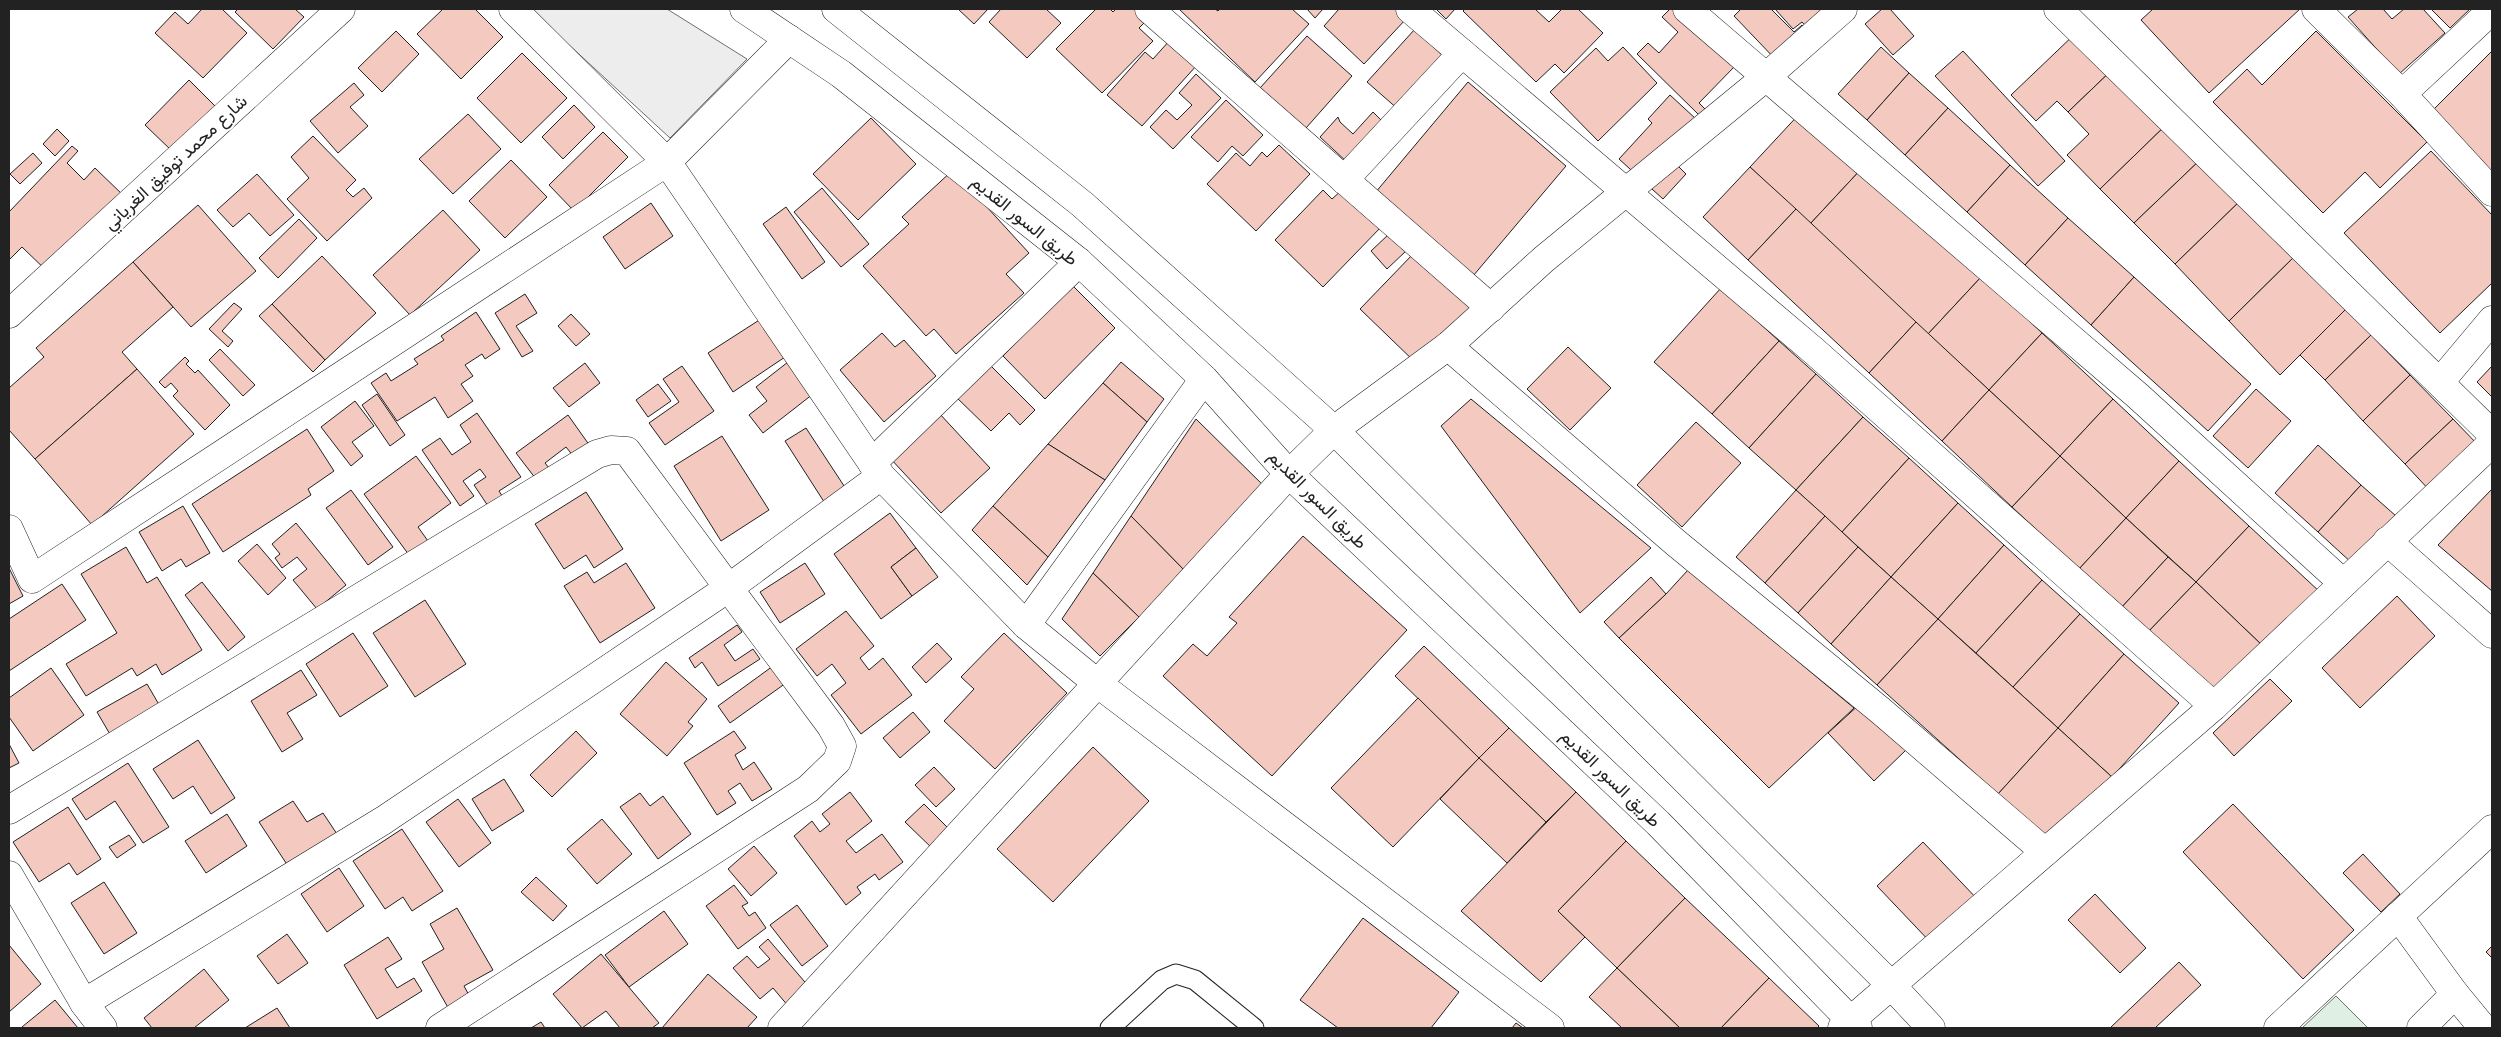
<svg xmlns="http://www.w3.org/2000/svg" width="2501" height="1037" viewBox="0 0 2501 1037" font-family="'PT Sans',Vazirmatn,sans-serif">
<rect width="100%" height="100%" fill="#fff"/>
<!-- green -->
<polygon fill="#e0efe3" stroke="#6f6f6f" points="2336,996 2368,1028 2302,1028"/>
<!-- parking -->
<polygon fill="#ededed" stroke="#6f6f6f" points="530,9 667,9 747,59 670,138"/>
<!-- building -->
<g fill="#f3c9c0" stroke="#222">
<polygon points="202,9 222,9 247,33 203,78 155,33 175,12 188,24"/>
<polygon points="238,9 295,9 304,17 273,49 235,12"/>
<polygon points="443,9 475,9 503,37 461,79 417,34"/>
<polygon points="958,9 988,9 974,24"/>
<polygon points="1001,9 1046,9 1061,23 1027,58 989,22"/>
<polygon points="1096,9 1110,9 1113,12 1116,9 1137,9 1148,19 1139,28 1153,41 1102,93 1056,49"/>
<polygon points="1179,9 1215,9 1218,11 1220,9 1292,9 1309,24 1255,82"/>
<polygon points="1307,9 1323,9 1315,18"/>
<polygon points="1339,9 1395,9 1406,19 1364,64 1324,26"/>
<polygon points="1436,9 1455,9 1446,19"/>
<polygon points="1465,9 1535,9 1549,22 1562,9 1578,9 1603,33 1564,73 1555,64 1536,82 1463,11"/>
<polygon points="1670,9 1699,9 1735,66 1699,103 1705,109 1699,115 1637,54 1648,43 1659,53 1678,32 1662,17"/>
<polygon points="1741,9 1771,9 1794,32 1802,25 1809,32 1778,62 1734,16"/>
<polygon points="1775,9 1822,9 1810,31 1802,22 1793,29"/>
<polygon points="1882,9 1890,9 1914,36 1893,55 1865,24"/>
<polygon points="2153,9 2300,9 2209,93 2141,20"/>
<polygon points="2358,9 2383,9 2392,19 2404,9 2423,9 2445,33 2399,74 2348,17"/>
<polygon points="2431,9 2470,9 2450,28"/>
<polygon points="1415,29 1446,59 1399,110 1367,82"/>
<polygon points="396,31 419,54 382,92 358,68"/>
<polygon points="2078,31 2114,68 2068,112 2057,101 2036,121 2011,95"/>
<polygon points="2316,31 2427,142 2380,188 2365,172 2323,213 2213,102 2247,69 2262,85"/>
<polygon points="1307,36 1352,76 1306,128 1260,88"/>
<polygon points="1170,40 1197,65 1142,126 1107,95 1145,52 1153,59"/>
<polygon points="1623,47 1657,83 1598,141 1550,92 1596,48 1608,61"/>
<polygon points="1881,47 1909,73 1867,120 1838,94"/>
<polygon points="1963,51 2065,161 2038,186 1935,76"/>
<polygon points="2492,51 2492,176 2430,113"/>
<polygon points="522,53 567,98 521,143 477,98"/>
<polygon points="2114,68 2167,124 2100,189 2067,155 2089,134 2068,112"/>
<polygon points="1909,73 1948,108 1905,155 1867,120"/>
<polygon points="1196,74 1221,98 1173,149 1150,127 1166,110 1177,120 1192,105 1179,93"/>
<polygon points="189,80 217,108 174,153 145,125"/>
<polygon points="1468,82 1566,166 1473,276 1375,193"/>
<polygon points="354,83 364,95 350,107 368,126 338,153 310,121"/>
<polygon points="1670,95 1709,131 1678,166 1686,174 1663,199 1619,159 1652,123 1648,119"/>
<polygon points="1226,100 1263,135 1243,156 1232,146 1218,162 1191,137"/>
<polygon points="574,105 595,127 563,159 542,137"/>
<polygon points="1948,108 2010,165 1967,212 1905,155"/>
<polygon points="1803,110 1864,166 1810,224 1750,167"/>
<polygon points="1373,112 1385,124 1348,163 1320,137 1338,117 1340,122 1353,134"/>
<polygon points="468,114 501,149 453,194 419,159"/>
<polygon points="871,118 916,164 858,220 813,174"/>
<polygon points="2167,124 2201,159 2134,223 2100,189"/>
<polygon points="57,129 69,141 55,156 43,144"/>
<polygon points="603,132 628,157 574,211 549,185"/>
<polygon points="313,136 356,180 346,190 353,197 364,188 372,198 327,241 287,199 309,178 291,157"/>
<polygon points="1279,145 1310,174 1256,231 1207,184 1236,153 1250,166 1262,152 1267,157"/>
<polygon points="72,146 78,151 67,163 84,180 95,168 125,197 51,275 22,247 9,260 9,212"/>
<polygon points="2431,151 2492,215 2492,283 2440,333 2344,233"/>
<polygon points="33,153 42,163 20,184 10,174"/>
<polygon points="2201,159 2241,200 2175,264 2134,223"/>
<polygon points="511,160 547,197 505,238 469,201"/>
<polygon points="2010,165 2068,218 2025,265 1967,212"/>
<polygon points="1864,166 1982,276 1928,334 1810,224"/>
<polygon points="1750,167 1796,209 1748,260 1703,217"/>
<polygon points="953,170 1029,253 1006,274 1024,293 956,354 934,329 926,336 863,266 909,224 902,217"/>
<polygon points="257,174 294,215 270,236 249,213 233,227 217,210"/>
<polygon points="822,188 869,244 841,267 794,212"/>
<polygon points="1343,189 1382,226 1323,287 1275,240 1323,190 1332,199"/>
<polygon points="2241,200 2295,256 2229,321 2175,264"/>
<polygon points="651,203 673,236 625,269 603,237"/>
<polygon points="198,205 256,271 191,327 133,262"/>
<polygon points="786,207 825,262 802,279 763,224"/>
<polygon points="1796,209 1916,322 1869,373 1748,260"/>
<polygon points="443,210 480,250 410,315 373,275"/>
<polygon points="2068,218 2134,277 2091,325 2025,265"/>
<polygon points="299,219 317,238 278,278 259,258"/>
<polygon points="1389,234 1406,251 1387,269 1371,251"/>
<polygon points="1414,253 1472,309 1418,365 1360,309"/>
<polygon points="322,256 376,313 325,360 272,304"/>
<polygon points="2295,256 2346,309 2280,375 2229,321"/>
<polygon points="133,262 173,307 122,352 137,369 35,459 9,430 9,388 44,357 36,348"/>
<polygon points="1982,276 2042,333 1989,390 1928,334"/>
<polygon points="2134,277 2251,384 2208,431 2091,325"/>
<polygon points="1072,285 1115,328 1045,399 1003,356"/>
<polygon points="1721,288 1779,341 1712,414 1654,362"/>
<polygon points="525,294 537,313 516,326 533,351 522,357 495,313"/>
<polygon points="234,303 242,309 222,331 233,341 228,347 209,329"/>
<polygon points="272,304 325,360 313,372 259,316"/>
<polygon points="2346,309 2371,335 2325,380 2300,355"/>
<polygon points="476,312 500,349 485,359 482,354 465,365 473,376 461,384 473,401 448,418 435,397 397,421 371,383 386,373 391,381 418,364 414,359 444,340 441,336"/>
<polygon points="571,314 590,334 576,346 558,326"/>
<polygon points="764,317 788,355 733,392 708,353"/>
<polygon points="1916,322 1989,390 1942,441 1869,373"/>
<polygon points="882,333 895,347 904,340 936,376 884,422 840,370"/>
<polygon points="2042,333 2113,399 2060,456 1989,390"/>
<polygon points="2371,335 2410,375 2363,421 2325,380"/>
<polygon points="1779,341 1816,374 1749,448 1712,414"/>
<polygon points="1568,347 1611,388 1570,430 1527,389"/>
<polygon points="220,349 255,385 243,396 209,360"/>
<polygon points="185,357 189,361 186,364 195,373 198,370 230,405 205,430 173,396 178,391 171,383 165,388 159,382"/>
<polygon points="986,361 1035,410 1020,425 1009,413 991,431 954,395"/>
<polygon points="788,362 813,394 763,433 749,415 767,401 756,387"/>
<polygon points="1121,362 1164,399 1147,422 1103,383"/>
<polygon points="585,363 600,383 569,407 553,388"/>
<polygon points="682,366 714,411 665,445 649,423 679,402 663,379"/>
<polygon points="2492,366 2492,397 2477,382"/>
<polygon points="137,369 194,434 92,525 35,459"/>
<polygon points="1816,374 1863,417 1796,490 1749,448"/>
<polygon points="2410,375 2453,419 2405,464 2363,421"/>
<polygon points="1103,383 1147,422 1105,480 1048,444"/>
<polygon points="658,384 671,401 648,417 636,400"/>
<polygon points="2256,389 2291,421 2248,468 2213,436"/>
<polygon points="1989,390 2060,456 2012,507 1942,441"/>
<polygon points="377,394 405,435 390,446 362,405"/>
<polygon points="1471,399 1651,548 1580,613 1441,426"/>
<polygon points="2113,399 2179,461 2126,518 2060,456"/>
<polygon points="355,401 374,426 352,442 363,456 351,466 321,427"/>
<polygon points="938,412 990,468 941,513 889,457"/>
<polygon points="477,413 521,477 499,491 506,502 492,512 474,485 486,477 480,469 463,481 474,496 460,506 422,450 440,438 452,455 471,442 460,425"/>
<polygon points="568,415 590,446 574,457 566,447 545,463 553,473 539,483 516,453"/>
<polygon points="1863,417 1909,458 1842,532 1796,490"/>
<polygon points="1196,419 1268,490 1185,571 1131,516"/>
<polygon points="2453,419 2480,447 2432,493 2405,464"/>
<polygon points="1696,422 1741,463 1682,527 1637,485"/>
<polygon points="806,428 850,495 828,508 785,441"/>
<polygon points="307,429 334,471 308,489 311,495 223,552 192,504"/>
<polygon points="722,436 769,510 721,541 674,466"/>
<polygon points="1048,444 1105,480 1048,557 993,506"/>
<polygon points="2318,445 2361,485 2318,532 2275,493"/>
<polygon points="416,456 451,503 418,527 428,541 409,555 364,494"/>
<polygon points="2060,456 2126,518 2079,569 2012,507"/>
<polygon points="1909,458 1958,503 1891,577 1842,532"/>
<polygon points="2179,461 2249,526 2196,582 2126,518"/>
<polygon points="2361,485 2396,516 2353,564 2318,532"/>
<polygon points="2492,489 2492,591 2438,545"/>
<polygon points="351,490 393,547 368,565 326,508"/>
<polygon points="1796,490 1825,516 1765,583 1736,557"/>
<polygon points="586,492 623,549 594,568 586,555 564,569 535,524"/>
<polygon points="1958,503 2004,545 1938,619 1891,577"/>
<polygon points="183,506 210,553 186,567 181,559 162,571 139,532"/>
<polygon points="993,506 1048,557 1027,585 972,530"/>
<polygon points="890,513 916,548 891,567 912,596 881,619 834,554"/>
<polygon points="1131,516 1185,571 1139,617 1093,573"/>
<polygon points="1825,516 1858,547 1798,613 1765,583"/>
<polygon points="2126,518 2168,557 2121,608 2079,569"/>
<polygon points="296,523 346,585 317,609 293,580 307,569 297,557 282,568 275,558 280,554 272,544"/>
<polygon points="2249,526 2321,593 2265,648 2196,582"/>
<polygon points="1303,536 1407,630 1272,776 1163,676 1193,644 1207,656 1237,623 1229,617"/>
<polygon points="257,544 286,578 268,595 238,561"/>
<polygon points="2004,545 2042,580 1976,653 1938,619"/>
<polygon points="126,547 147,583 157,577 202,650 162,675 156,664 137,676 132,668 86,696 66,664 117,633 81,574"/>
<polygon points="1858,547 1891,577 1831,644 1798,613"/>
<polygon points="916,548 938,577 912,596 891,567"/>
<polygon points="2168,557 2196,582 2149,631 2121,608"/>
<polygon points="626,563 655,608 600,643 564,586 587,572 594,583"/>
<polygon points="805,563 825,594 780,623 760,592"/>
<polygon points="9,568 23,596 9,604"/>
<polygon points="1688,570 1854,708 1769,788 1619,638 1666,594"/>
<polygon points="1093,573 1139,617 1100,656 1062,619"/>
<polygon points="1651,577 1666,594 1619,638 1604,622"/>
<polygon points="1891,577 1938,619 1877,685 1831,644"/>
<polygon points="2042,580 2080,614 2013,687 1976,653"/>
<polygon points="202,582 245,637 228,651 185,595"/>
<polygon points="2196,582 2265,648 2218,697 2149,631"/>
<polygon points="62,584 86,620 9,671 9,619"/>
<polygon points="2397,596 2435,636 2360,708 2322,668"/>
<polygon points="425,600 466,664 415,697 373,633"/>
<polygon points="846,611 874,646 860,658 869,670 883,658 912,695 861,734 831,695 846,683 832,664 817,676 796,649"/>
<polygon points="2080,614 2124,654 2058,728 2013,687"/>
<polygon points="1938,619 2058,728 1998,794 1877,685"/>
<polygon points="737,625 742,632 724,645 735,661 753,649 760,659 718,686 702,662 695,668 689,658"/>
<polygon points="353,633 388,686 340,717 306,664"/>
<polygon points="1004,633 1067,693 995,769 944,721 974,689 961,677"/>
<polygon points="937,643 952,659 926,683 912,667"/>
<polygon points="1424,646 1509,728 1479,758 1395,676"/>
<polygon points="2124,654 2179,703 2112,777 2058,728"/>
<polygon points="666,662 707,699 688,722 693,726 667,756 620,714"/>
<polygon points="773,666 786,683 730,723 718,706"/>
<polygon points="51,668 84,715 33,751 9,717 9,698"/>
<polygon points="301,670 317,695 287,713 303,739 282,752 251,701"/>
<polygon points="2270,679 2292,701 2234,756 2213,733"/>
<polygon points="147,684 161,708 111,736 97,712"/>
<polygon points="1418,698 1479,758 1393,847 1331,788"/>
<polygon points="1861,703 1906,750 1874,781 1828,733"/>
<polygon points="913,712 930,732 900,758 883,738"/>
<polygon points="1509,728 1576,792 1546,822 1479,758"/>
<polygon points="2058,728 2112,777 2052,843 1998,794"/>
<polygon points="576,731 597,753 552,797 530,775"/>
<polygon points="734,731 746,748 735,755 743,770 754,762 772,789 752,801 740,783 728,791 736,803 717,815 684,763"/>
<polygon points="198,740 235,798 211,814 193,786 173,799 153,769"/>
<polygon points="9,744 19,763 9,768"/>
<polygon points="1093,747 1149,801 1053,902 997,849"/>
<polygon points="1479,758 1546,822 1507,863 1440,799"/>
<polygon points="128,763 169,827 143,843 115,801 86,820 72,799"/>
<polygon points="934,767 955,789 936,807 915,785"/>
<polygon points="504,779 524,811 492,831 472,799"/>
<polygon points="850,792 872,821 846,841 856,853 882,834 903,862 879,880 875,874 857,887 861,893 846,905 794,836 812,821 820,832 830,824 822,814"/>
<polygon points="1576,792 1626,841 1558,911 1585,937 1541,982 1461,911"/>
<polygon points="640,793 650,806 663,796 691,834 658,859 620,807"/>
<polygon points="458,799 491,843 459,867 426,822"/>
<polygon points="293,801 307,822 323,813 339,837 290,869 259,822"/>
<polygon points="924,804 953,833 935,851 905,822"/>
<polygon points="2233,804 2354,930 2303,979 2183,852"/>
<polygon points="68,807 101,859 77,875 69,863 39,882 13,842"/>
<polygon points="227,814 247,846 206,873 185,841"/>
<polygon points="602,819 632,854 597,884 567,849"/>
<polygon points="402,829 443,891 412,911 403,897 385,909 353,861"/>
<polygon points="129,835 136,845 117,858 109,847"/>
<polygon points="1626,841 1685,898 1617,968 1558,911"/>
<polygon points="1923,842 1980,902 1934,946 1877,886"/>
<polygon points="754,846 777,873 751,896 728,869"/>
<polygon points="2363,854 2400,894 2381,912 2343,873"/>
<polygon points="339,868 364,906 327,932 301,894"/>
<polygon points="536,877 567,906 553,921 521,892"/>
<polygon points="104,882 137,933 104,954 71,903"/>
<polygon points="734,885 748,903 742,906 749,916 755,912 766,928 738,949 706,906"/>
<polygon points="2095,894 2146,948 2120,973 2068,920"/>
<polygon points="1685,898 1769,978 1721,1028 1680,1028 1617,968"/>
<polygon points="797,905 828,946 802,966 770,925"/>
<polygon points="457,908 493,970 464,986 471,999 450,1011 422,962 444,949 430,924"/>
<polygon points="664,911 688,944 629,987 605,955"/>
<polygon points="1363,918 1459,992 1431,1028 1338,1028 1300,1000"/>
<polygon points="287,934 308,963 278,984 257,956"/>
<polygon points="388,937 402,959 385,969 397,988 414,978 422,991 377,1019 344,965"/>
<polygon points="768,939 810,988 789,1007 773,988 760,999 733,968 747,956 758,968 770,959 759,947"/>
<polygon points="9,945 41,984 9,1012"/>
<polygon points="2492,946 2492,958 2486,952"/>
<polygon points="601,954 659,1023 652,1028 620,1028 606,1011 582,1028 553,994"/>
<polygon points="2179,962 2201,985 2155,1028 2110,1028"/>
<polygon points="1617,968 1680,1028 1622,1028 1589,997"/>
<polygon points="204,969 229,1000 194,1028 152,1028 144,1018"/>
<polygon points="708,974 757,1017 747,1028 662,1028"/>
<polygon points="1769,978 1819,1026 1817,1028 1721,1028"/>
<polygon points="55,1000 78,1028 23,1028 22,1027"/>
<polygon points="277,1008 290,1028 245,1028"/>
<polygon points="541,1022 545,1028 531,1028"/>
<polygon points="1516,1023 1523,1028 1512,1028"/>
</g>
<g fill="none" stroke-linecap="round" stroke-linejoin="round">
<defs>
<polyline id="lane" points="1110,1028 1162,980 1176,974 1195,980 1254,1028"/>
<g id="street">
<polyline points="513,9 667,162 881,476 1026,625 1097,683 1550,1028"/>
<polyline points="1149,9 1491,308"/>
<polyline points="1410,9 1814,351 2214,706"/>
<polyline points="1687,9 2138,396 2343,583"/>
<polyline points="2058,9 2492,434"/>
<polyline points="2316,9 2402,94 2492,192"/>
<polyline points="2402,94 2492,10"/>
<polyline points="1344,180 1462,53"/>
<polyline points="9,314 341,9"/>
<polyline points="1448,346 1676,543 1881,711 2045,852"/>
<polyline points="2440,382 2492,320"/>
<polyline points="872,463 1079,262"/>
<polyline points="9,529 32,579 667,162 789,39"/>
<polyline points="2387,541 2492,634"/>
<polyline points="1026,625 1204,379"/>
<polyline points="9,810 597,454 611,450 627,451 831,726 842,746 837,761 808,789 440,1028"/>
<polyline points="9,875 84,1003 103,1028"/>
<polyline points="2398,916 2455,994 2483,1028"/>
<polyline points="84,1003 384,820 730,587 881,476"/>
<polyline points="782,1028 1289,474 1334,430 1448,346 1544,259 1766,77 1843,9"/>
<polyline points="1842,1028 2214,706 2492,443"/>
<polyline points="2278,1028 2492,829"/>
<polyline points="2421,1028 2455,994"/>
</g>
<g id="secondary">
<polyline points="744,9 841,74 1079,262 1204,379 1289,474 1658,823 1858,1028"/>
<polyline points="836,9 1082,204 1334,430 1892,986 1931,1028"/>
</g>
</defs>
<!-- lane casing -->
<use href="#lane" stroke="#222" stroke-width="21"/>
<!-- street casing -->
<use href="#street" stroke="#222" stroke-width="29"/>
<!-- secondary casing -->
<use href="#secondary" stroke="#222" stroke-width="29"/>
<!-- lane -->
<use href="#lane" stroke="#fff" stroke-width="19"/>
<!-- street -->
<use href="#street" stroke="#fff" stroke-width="28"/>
<!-- secondary -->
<use href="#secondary" stroke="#fff" stroke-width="28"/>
</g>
<g text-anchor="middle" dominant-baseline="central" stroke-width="4" stroke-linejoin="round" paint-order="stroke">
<!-- street labels -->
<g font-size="18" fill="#222" stroke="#fff">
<text transform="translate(175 162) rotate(-43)">شارع محمد توفيق الغرياني</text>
<text transform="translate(1025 220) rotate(39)">طريق السور القديم</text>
<text transform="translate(1318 499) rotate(45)">طريق السور القديم</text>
<text transform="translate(1611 778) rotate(44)">طريق السور القديم</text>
</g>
</g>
<!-- border -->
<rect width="2501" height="1037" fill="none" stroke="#222222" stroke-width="20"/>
</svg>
